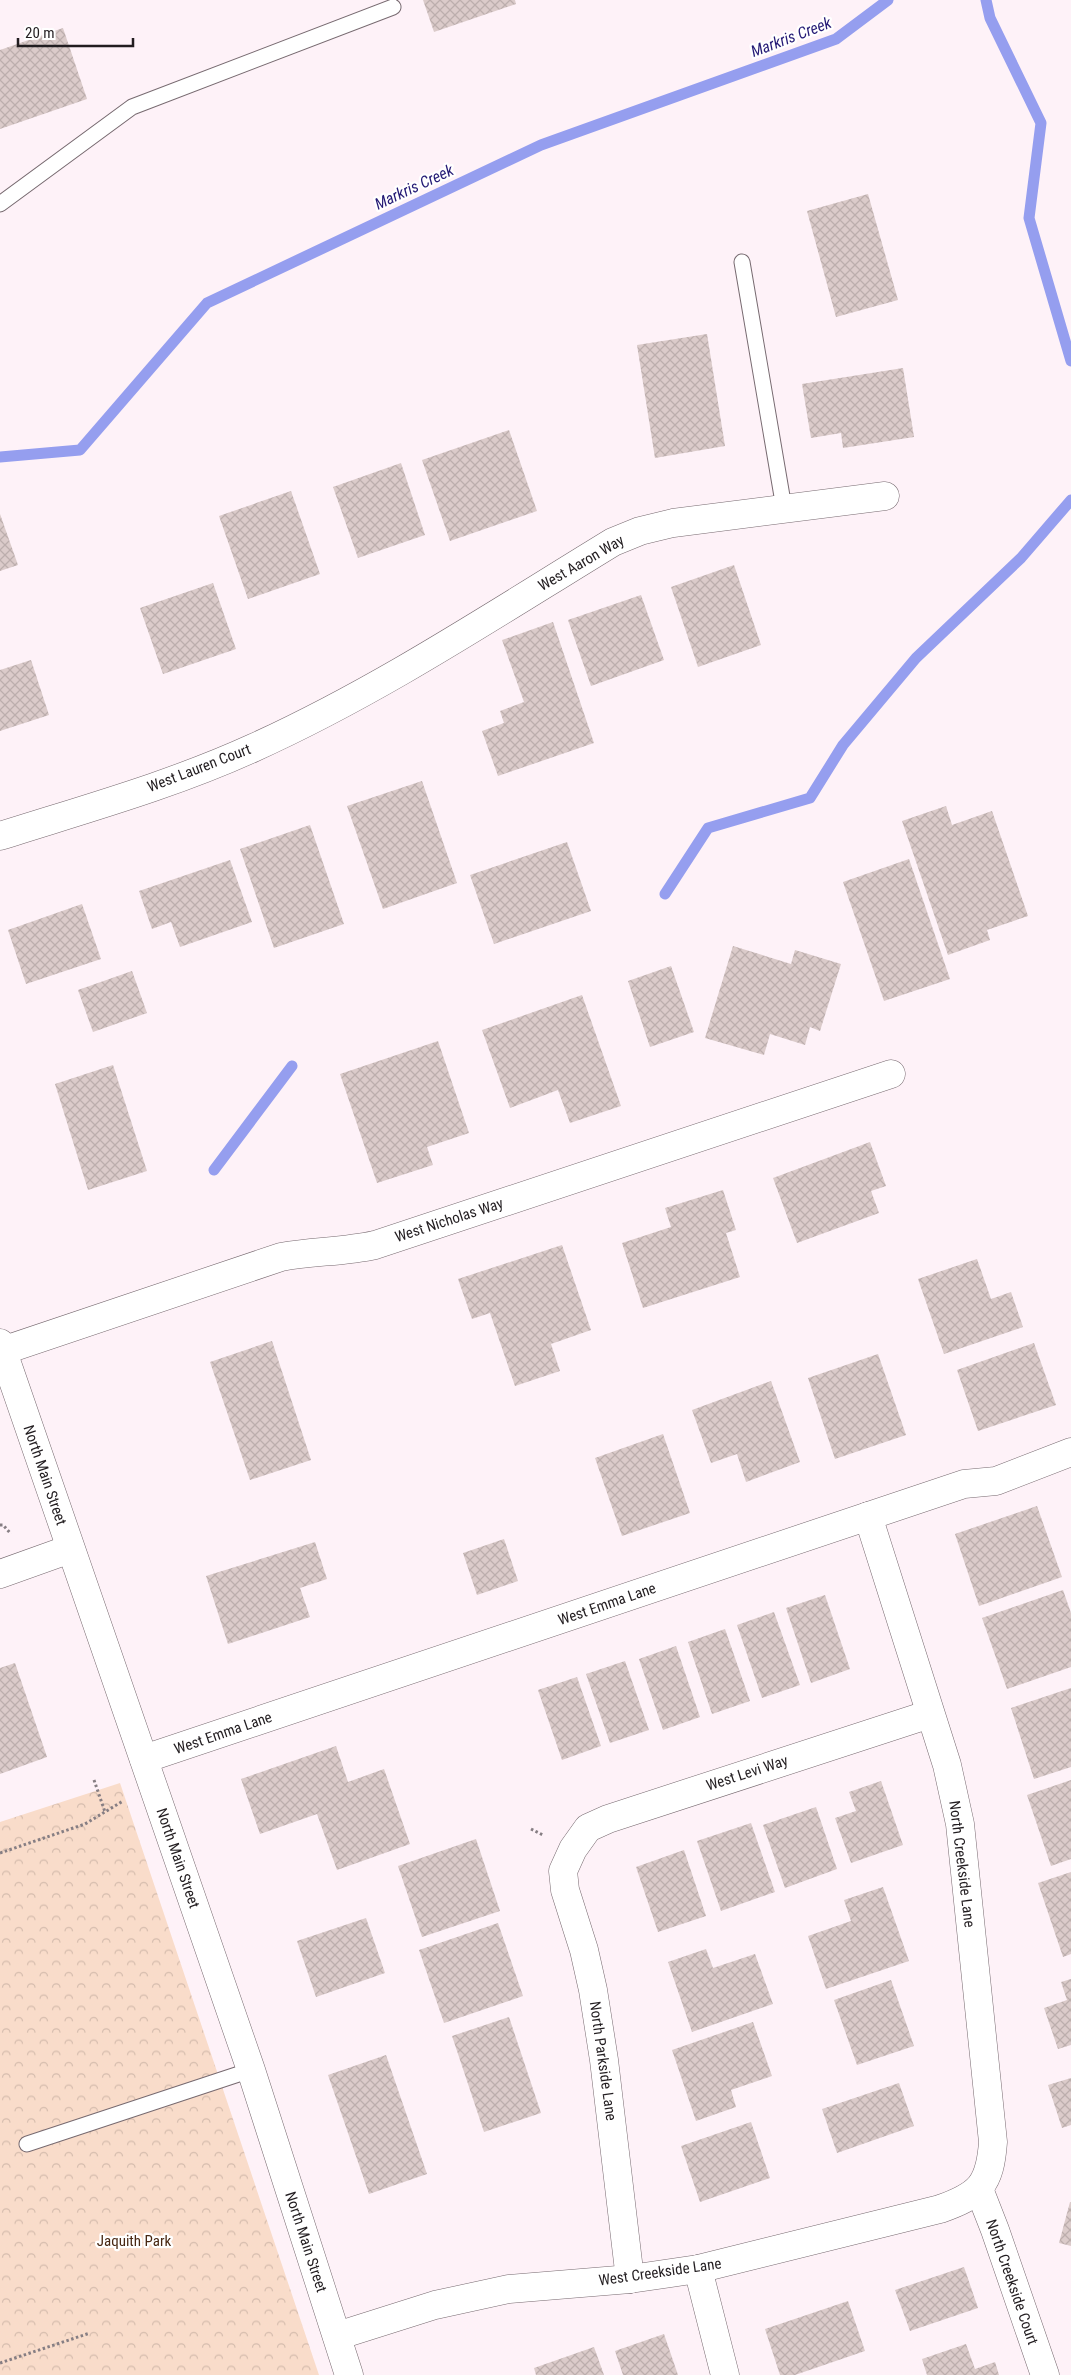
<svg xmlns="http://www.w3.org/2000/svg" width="1071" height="2375" viewBox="0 0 1071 2375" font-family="'Roboto Condensed',sans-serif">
<defs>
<pattern id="park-crowns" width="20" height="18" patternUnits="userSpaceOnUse" patternTransform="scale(1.25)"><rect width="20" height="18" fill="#f9dcca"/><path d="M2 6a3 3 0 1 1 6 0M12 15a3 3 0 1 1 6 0" fill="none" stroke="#d5bcad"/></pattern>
<pattern id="building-cross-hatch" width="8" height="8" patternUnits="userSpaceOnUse" patternTransform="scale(1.25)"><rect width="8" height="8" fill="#dbcbca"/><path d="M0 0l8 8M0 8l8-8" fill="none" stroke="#bcaead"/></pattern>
</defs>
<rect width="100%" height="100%" fill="#fef2f8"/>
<!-- park -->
<polygon fill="url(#park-crowns)" points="120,1783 319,2375 0,2375 0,1822"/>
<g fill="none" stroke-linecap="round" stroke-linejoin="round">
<!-- stream -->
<g stroke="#959eef" stroke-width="11">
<polyline points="986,0 990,18 1041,123 1029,218 1071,361"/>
<polyline points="0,457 80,450 207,303 541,145 836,39 888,0"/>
<polyline points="665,894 708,828 810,798 843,745 916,658 1021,558 1071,500"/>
<polyline points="214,1170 292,1066"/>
</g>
</g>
<!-- building -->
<g fill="url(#building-cross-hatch)">
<polygon points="423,0 515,0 516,4 434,32"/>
<polygon points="63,28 87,99 0,129 0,50"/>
<polygon points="868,194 898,300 836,317 807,211"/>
<polygon points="707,334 725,446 655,458 637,345"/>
<polygon points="903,368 914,437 843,448 841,433 811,438 802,384"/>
<polygon points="509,430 537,511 450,541 422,460"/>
<polygon points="401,463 425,535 358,558 333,487"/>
<polygon points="291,491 320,574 248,599 219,516"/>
<polygon points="0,514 18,565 0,571"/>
<polygon points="734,565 761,645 698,667 671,587"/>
<polygon points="213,583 236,649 163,674 140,608"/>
<polygon points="641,595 664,660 591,686 568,620"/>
<polygon points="553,622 594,743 498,776 482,731 504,723 500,711 524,702 502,640"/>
<polygon points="31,660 49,715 0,731 0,670"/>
<polygon points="422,781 457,883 383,909 347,806"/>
<polygon points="946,806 952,825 992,811 1028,916 987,930 990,940 948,955 902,821"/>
<polygon points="310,825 344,924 274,948 240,849"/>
<polygon points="567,842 591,911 494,944 470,875"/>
<polygon points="909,859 950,979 884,1001 843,882"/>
<polygon points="230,860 252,922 180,947 171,922 152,929 139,891"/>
<polygon points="82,904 101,959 26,984 8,930"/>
<polygon points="733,946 791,964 795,950 841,964 820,1031 810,1027 805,1045 770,1034 764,1055 705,1038"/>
<polygon points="671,966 694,1032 650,1047 628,981"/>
<polygon points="132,971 147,1013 93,1032 78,990"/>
<polygon points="582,995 621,1106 570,1123 558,1090 510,1108 482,1030"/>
<polygon points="438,1041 469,1133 427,1147 433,1165 377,1183 340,1074"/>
<polygon points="113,1065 147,1171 88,1190 55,1084"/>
<polygon points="870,1142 886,1186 871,1191 879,1213 797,1243 773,1178"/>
<polygon points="723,1190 736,1230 726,1233 740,1277 643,1308 622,1243 671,1227 665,1208"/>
<polygon points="562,1245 591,1330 551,1344 560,1371 515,1386 490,1313 472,1319 458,1279"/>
<polygon points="977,1259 991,1299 1011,1292 1023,1327 944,1354 918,1279"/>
<polygon points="272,1341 311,1460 250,1480 210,1362"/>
<polygon points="1034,1343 1056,1405 978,1431 957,1370"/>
<polygon points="878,1354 906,1435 835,1459 808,1378"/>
<polygon points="771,1381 800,1462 746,1482 737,1454 711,1463 692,1410"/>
<polygon points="663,1434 690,1513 622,1536 595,1458"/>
<polygon points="1037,1506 1062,1577 979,1606 955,1534"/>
<polygon points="504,1539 518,1581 477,1595 463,1553"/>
<polygon points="315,1542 327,1579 300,1588 310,1617 228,1644 206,1576"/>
<polygon points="1063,1590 1071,1613 1071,1667 1007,1689 982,1618"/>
<polygon points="825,1595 850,1669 811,1683 786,1608"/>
<polygon points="774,1612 800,1685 762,1698 737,1625"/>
<polygon points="725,1629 750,1701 712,1714 688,1642"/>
<polygon points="676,1646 700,1717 663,1730 639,1659"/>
<polygon points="625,1661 649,1730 610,1743 586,1674"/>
<polygon points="15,1663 47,1757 0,1774 0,1668"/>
<polygon points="577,1677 601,1746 562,1760 538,1690"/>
<polygon points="1071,1688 1071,1767 1034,1779 1011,1708"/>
<polygon points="336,1746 348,1782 384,1769 410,1844 337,1870 317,1814 260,1834 241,1779"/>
<polygon points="1071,1780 1071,1859 1051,1866 1027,1795"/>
<polygon points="881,1781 903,1845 851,1863 835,1818 856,1811 849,1792"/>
<polygon points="816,1807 837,1869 785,1888 763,1825"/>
<polygon points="751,1823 775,1892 721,1911 697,1841"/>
<polygon points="476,1839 500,1911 422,1937 398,1866"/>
<polygon points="684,1850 706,1916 658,1932 636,1867"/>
<polygon points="1071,1872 1071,1954 1063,1957 1038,1883"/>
<polygon points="883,1887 909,1961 826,1989 808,1936 851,1921 844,1900"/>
<polygon points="366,1918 385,1973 316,1997 297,1941"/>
<polygon points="498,1923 523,1996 444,2023 419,1950"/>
<polygon points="706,1949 713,1968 755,1954 773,2004 692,2032 668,1962"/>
<polygon points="1071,1979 1071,2045 1058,2049 1044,2008 1067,2000 1061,1982"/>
<polygon points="891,1980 914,2046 857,2065 834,2000"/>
<polygon points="509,2017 541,2113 484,2132 452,2036"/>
<polygon points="753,2022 772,2076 731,2090 736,2107 696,2121 672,2050"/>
<polygon points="386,2055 427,2174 369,2194 328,2075"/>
<polygon points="1071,2078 1071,2125 1062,2128 1048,2085"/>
<polygon points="899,2083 914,2126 837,2153 822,2109"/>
<polygon points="751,2122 770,2178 700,2202 681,2146"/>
<polygon points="1070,2202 1071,2202 1071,2246 1059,2243"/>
<polygon points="964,2267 978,2308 910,2331 895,2290"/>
<polygon points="848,2301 865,2351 795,2375 780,2375 765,2329"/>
<polygon points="664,2334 678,2375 623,2375 615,2351"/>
<polygon points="966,2344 975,2369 995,2362 999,2375 927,2375 922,2359"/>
<polygon points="594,2347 604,2375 536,2375 534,2368"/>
</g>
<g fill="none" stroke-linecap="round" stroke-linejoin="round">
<defs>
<g id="service">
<polyline points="0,204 132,107 393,7"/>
<polyline points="742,262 784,508"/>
<polyline points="27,2144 251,2070"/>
</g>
<g id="minor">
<path d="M0,836C85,809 172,785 253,748C379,691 495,614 613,542L640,531L673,523L885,496"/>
<path d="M2,1351L281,1257C313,1251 344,1252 375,1245L891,1074"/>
<polyline points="0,1574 70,1549"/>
<polyline points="144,1759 964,1484 996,1481 1071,1452"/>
<polyline points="979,2189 995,2230 1045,2375"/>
<polyline points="698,2269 725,2375"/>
<polyline points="630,2279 604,2060 593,1990 584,1950 565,1890 563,1871 573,1849 588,1828 608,1819 930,1714"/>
<path d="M337,2336L435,2305L509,2289L630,2279L698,2269L940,2209C980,2195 990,2184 993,2142L960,1824L947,1765L868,1516"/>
</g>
<polyline id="tertiary" points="0,1343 251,2070 349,2375"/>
</defs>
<!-- service casing -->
<use href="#service" stroke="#776a70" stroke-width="17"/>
<!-- minor casing -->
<use href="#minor" stroke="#776a70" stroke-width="29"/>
<!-- tertiary casing -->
<use href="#tertiary" stroke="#776a70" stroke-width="29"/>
<!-- path -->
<g stroke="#867e83" stroke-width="3" stroke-dasharray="2.5 2.5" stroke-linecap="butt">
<polyline points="0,1525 3,1525 11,1534"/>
<polyline points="94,1780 105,1812"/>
<polyline points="531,1829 543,1835"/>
<polyline points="0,1853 85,1824 123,1801"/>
<polyline points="0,2363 90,2333"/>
</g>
<!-- service -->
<use href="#service" stroke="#fff" stroke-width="15"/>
<!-- minor -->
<use href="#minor" stroke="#fff" stroke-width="28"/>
<!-- tertiary -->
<use href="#tertiary" stroke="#fff" stroke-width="28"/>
</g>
<g text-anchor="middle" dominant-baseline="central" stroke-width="4.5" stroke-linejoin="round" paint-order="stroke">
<!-- street labels -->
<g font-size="15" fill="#221d20" stroke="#fff">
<text transform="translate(581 563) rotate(-30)">West Aaron Way</text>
<text transform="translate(199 768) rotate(-21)">West Lauren Court</text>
<text transform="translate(449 1220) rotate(-18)">West Nicholas Way</text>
<text transform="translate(45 1475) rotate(71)">North Main Street</text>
<text transform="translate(607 1604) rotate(-19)">West Emma Lane</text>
<text transform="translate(223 1733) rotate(-19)">West Emma Lane</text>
<text transform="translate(747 1773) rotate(-18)">West Levi Way</text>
<text transform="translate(178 1858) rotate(71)">North Main Street</text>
<text transform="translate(962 1864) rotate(83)">North Creekside Lane</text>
<text transform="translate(603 2061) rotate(82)">North Parkside Lane</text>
<text transform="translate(306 2242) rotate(72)">North Main Street</text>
<text transform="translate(660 2272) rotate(-8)">West Creekside Lane</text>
<text transform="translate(1012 2282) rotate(71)">North Creekside Court</text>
</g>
<!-- park labels -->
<g font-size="15" fill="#482813" stroke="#fff">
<text x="134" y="2241">Jaquith Park</text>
</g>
<!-- water labels -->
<g font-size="16" font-style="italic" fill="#241a75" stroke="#fff">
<text transform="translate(791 37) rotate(-21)">Markris Creek</text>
<text transform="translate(414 187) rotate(-25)">Markris Creek</text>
</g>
</g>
<!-- scale -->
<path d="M18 38v8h115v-8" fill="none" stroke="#221d20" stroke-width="2.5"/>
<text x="25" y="38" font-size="15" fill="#221d20" stroke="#ffffff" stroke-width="4" paint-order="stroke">20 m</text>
</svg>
